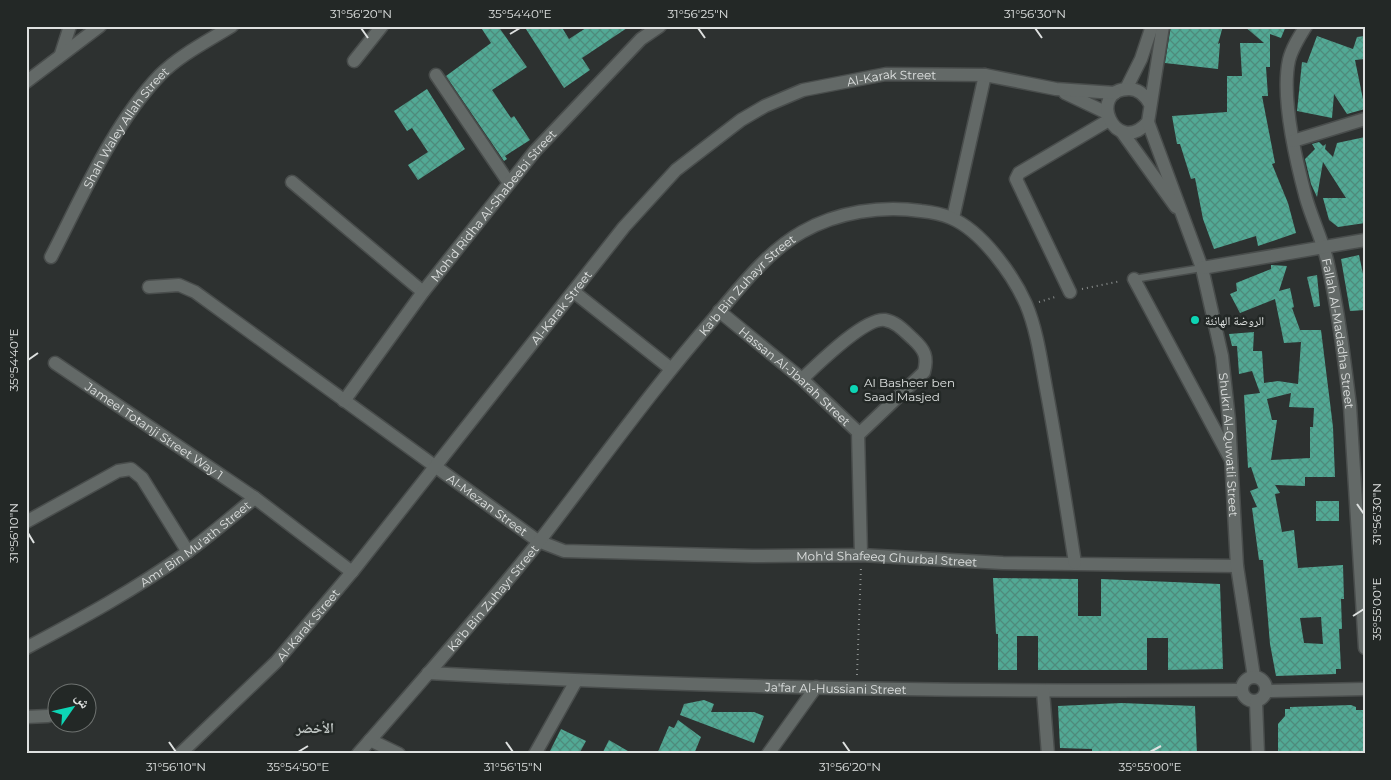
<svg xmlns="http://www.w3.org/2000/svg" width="1391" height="780" viewBox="0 0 1391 780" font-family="Montserrat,'Noto Naskh Arabic',sans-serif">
<defs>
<pattern id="building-cross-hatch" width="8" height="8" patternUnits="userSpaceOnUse" patternTransform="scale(1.25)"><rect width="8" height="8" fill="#52a995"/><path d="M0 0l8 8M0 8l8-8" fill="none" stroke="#4e8b7c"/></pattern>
</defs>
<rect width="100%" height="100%" fill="#2d3130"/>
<!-- building -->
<g fill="url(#building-cross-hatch)" fill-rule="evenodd">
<polygon points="480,26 498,26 527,67 492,90 511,118 514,116 530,140 505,156 507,159 504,161 446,76 491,43"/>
<polygon points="524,26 561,26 569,39 589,26 630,26 582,58 590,70 564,88"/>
<polygon points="1171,26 1223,26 1218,44 1220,43 1218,69 1165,63"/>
<polygon points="1244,26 1286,26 1281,38 1270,34 1270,67 1266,67 1268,96 1262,96 1275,163 1272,164 1288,203 1296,233 1258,246 1256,236 1214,249 1203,219 1195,178 1191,179 1180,144 1177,144 1172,116 1227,112 1227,76 1242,76 1240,43 1264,43"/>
<polygon points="1317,36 1353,49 1357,37 1365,36 1365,59 1355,60 1365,109 1347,114 1334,94 1332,118 1297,111 1302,62 1307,63"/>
<polygon points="427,89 465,149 418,180 408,165 428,152 412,128 407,131 394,111"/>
<polygon points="1365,137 1365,223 1338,227 1329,220 1323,198 1346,198 1323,162 1317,197 1311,184 1305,159 1315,149 1312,144 1319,142 1323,146 1326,144 1325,149 1333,157 1337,143"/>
<polygon points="1359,255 1365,283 1365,310 1350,311 1341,259"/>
<path d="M1271,265L1287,266L1279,291L1290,288L1294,307L1292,308L1300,330H1321L1333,427L1335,477H1305V486L1275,485L1280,493L1275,494L1282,532L1294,530L1298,568L1343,565L1344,599H1341L1342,629H1339L1341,669H1336V674L1276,676L1270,644L1263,560H1259L1252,508L1257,507L1250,491L1258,488L1251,467L1248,468L1244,395L1260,393L1252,371L1239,374L1237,346H1232L1229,334L1254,332L1253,351H1262L1264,383L1278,381L1298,384L1301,342L1284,343L1275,299L1240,313L1230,294L1237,291L1236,283L1271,269ZM1291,393L1289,407L1314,408L1313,427H1310V458L1271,460L1277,420H1272L1267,399ZM1321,617L1323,644L1304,643L1300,618Z"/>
<polygon points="1317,275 1320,306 1314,307 1307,277"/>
<rect x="1316" y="501" width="23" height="20"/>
<polygon points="993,578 1078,579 1078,616 1101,616 1101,579 1220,584 1223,669 1168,670 1168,638 1147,638 1147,670 1038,670 1038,636 1017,636 1017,670 998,670 998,634 996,634"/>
<polygon points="704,700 714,704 711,712 754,712 764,716 754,743 680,715 684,704"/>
<polygon points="1122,703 1195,706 1197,754 1092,754 1092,749 1060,748 1058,706"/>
<polygon points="1351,705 1356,707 1356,710 1365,710 1365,754 1278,754 1278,724 1285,716 1285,709 1290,709 1290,707"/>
<polygon points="678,720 701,737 694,754 657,754 669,726 674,728"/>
<polygon points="561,729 586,741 579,754 555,754 550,751"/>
<polygon points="609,740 633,754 602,754"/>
</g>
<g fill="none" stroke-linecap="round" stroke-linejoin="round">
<defs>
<polyline id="lane" points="1134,279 1202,268"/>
<g id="street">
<path id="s1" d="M1306,26C1299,37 1292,48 1289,60C1281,97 1296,161 1306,198C1312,219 1322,239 1327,260C1338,308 1344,357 1350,406L1365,648"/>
<polyline points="61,54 70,26"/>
<polyline points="354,61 382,26"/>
<polyline points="436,75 509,183"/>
<polyline points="26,82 100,26"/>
<polyline points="1293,141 1365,119"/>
<polyline points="292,182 423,292"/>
<polyline points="953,218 985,75"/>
<path id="s2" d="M51,257C82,197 113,124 160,75C180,55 208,41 232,26"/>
<polyline points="1134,279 1231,460"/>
<path id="s3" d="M149,287L179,285L195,292L538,541L564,551L753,556L861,555L1003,563L1237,566"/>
<polyline points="574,292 670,368"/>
<polyline points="1070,292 1016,179 1019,173 1109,120"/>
<path id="s4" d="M719,311L802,379L858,432L861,555"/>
<path id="s5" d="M55,363L255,498"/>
<path d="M802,379C818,364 865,317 885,320C897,322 905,332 913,339C925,350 928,357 924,372L859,434"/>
<path id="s6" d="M344,401L423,292L535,151L641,39L660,26"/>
<polyline points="26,522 118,471 131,469 142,478 188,552"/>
<path id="s7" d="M26,648C81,619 136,589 186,553C210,536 232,516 255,498L352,572"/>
<path id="s8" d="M428,673C699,688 970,692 1241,690"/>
<polyline points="1043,691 1048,754"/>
<polyline points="1266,691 1365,689"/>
<polyline points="26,717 48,716"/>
<polyline points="370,740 399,754"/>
<path id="s9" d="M358,754C420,683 483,612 541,539C599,464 653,388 715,317C741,286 767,252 802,232C837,212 882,205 921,211C931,212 942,214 951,218C982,231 1013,275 1026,304C1037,330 1041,361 1046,388C1057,446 1066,505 1075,563"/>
<polyline points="535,754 576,681"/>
<polyline points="768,754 816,687"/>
</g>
<g id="secondary">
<polyline points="1126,89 1141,59 1152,26"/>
<polyline points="1065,93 1107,113"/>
<path d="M1150,104C1145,95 1139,89 1129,89C1086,89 1115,159 1148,122L1163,26"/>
<path id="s10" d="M1148,122L1202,268L1222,356L1229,420L1237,566L1254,677"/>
<polyline points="1122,132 1176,207"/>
<polyline points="1202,268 1365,240"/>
<circle cx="1254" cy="689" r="12"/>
<polyline points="1256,702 1258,754"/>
<path id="s11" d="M180,754L276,662L352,572L624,227L676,170L741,120L765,106L803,90L886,74L985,75L1056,89L1115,93"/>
</g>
</defs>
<!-- lane casing -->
<use href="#lane" stroke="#494d4c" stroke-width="9"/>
<!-- street casing -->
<use href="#street" stroke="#494d4c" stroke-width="15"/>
<!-- secondary casing -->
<use href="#secondary" stroke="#494d4c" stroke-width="15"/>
<!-- path -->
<g stroke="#8a8e8d" stroke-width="2" stroke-dasharray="1 4" stroke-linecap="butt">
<polyline points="1082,289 1121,281"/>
<polyline points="1039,302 1058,296"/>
<polyline points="857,675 861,567"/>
</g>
<!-- lane -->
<use href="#lane" stroke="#636967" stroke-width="6"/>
<!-- street -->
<use href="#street" stroke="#636967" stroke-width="12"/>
<!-- secondary -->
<use href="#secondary" stroke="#636967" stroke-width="12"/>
</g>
<!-- ticks -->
<path fill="none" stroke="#dee1e0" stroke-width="2" d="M361,28L368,38M698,28L705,38M1035,28L1042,38M510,34L520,28M28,360L38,353M1357,504L1364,514M28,533L34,543M1353,616L1364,609M169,742L176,752M506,742L513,752M843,742L850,752M298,752L308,746M1150,752L1161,746"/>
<!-- markers -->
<g fill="#0dd5b5" stroke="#232826" stroke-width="2">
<circle cx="1195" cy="320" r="5"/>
<circle cx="854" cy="389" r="5"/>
</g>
<g text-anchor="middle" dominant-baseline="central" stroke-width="5" stroke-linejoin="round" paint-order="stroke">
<!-- street labels -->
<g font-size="12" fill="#dee1e0" stroke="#232826">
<text stroke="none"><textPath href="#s11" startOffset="1008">Al-Karak Street</textPath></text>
<text stroke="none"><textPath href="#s2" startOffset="150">Shah Waley Allah Street</textPath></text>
<text stroke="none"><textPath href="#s6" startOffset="246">Moh'd Ridha Al-Shabeebi Street</textPath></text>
<text stroke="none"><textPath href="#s9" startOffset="610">Ka'b Bin Zuhayr Street</textPath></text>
<text stroke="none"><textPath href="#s11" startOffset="588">Al-Karak Street</textPath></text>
<text stroke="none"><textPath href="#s1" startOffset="318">Fallah Al-Madadha Street</textPath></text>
<text stroke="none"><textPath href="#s4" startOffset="100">Hassan Al-Jbarah Street</textPath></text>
<text stroke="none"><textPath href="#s5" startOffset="120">Jameel Totanji Street Way 1</textPath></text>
<text stroke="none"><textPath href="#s10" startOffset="335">Shukri Al-Quwatli Street</textPath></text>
<text stroke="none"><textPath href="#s3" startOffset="409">Al-Mezan Street</textPath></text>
<text stroke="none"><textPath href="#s7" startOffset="199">Amr Bin Mu'ath Street</textPath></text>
<text stroke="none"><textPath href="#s3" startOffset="822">Moh'd Shafeeq Ghurbal Street</textPath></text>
<text stroke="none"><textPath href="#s9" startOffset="206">Ka'b Bin Zuhayr Street</textPath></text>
<text stroke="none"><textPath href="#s11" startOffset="182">Al-Karak Street</textPath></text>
<text stroke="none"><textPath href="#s8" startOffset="408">Ja'far Al-Hussiani Street</textPath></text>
</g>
<!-- poi labels -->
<g font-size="12" fill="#dee1e0" stroke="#232826" text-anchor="start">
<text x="1205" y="320">الروضة الهانئة</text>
<text x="864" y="382">Al Basheer ben<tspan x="864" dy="14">Saad Masjed</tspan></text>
</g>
<!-- neighbourhood labels -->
<g font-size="14" font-weight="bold" fill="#bdc3c1" stroke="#232826">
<text x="315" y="728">الأخضر</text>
</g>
</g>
<!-- border -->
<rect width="1391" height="780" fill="none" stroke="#232826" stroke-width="55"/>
<!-- north arrow -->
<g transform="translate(72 708) rotate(56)"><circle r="24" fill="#232826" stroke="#6e7270"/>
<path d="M0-4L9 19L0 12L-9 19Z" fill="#0dd5b5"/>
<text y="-8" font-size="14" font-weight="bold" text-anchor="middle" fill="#dee1e0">ش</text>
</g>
<rect x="28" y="28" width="1336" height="724" fill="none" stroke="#dee1e0" stroke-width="2"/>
<g font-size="12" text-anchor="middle" fill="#dee1e0">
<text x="361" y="18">31°56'20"N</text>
<text x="520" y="18">35°54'40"E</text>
<text x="698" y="18">31°56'25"N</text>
<text x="1035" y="18">31°56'30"N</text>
<text transform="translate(14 360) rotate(-90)" y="4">35°54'40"E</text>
<text transform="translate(1377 514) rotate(-90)" y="4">31°56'30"N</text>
<text transform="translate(14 533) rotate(-90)" y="4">31°56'10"N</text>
<text transform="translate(1377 609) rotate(-90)" y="4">35°55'00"E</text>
<text x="176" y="771">31°56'10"N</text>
<text x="298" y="771">35°54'50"E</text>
<text x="513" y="771">31°56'15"N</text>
<text x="850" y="771">31°56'20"N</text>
<text x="1150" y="771">35°55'00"E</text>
</g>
</svg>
